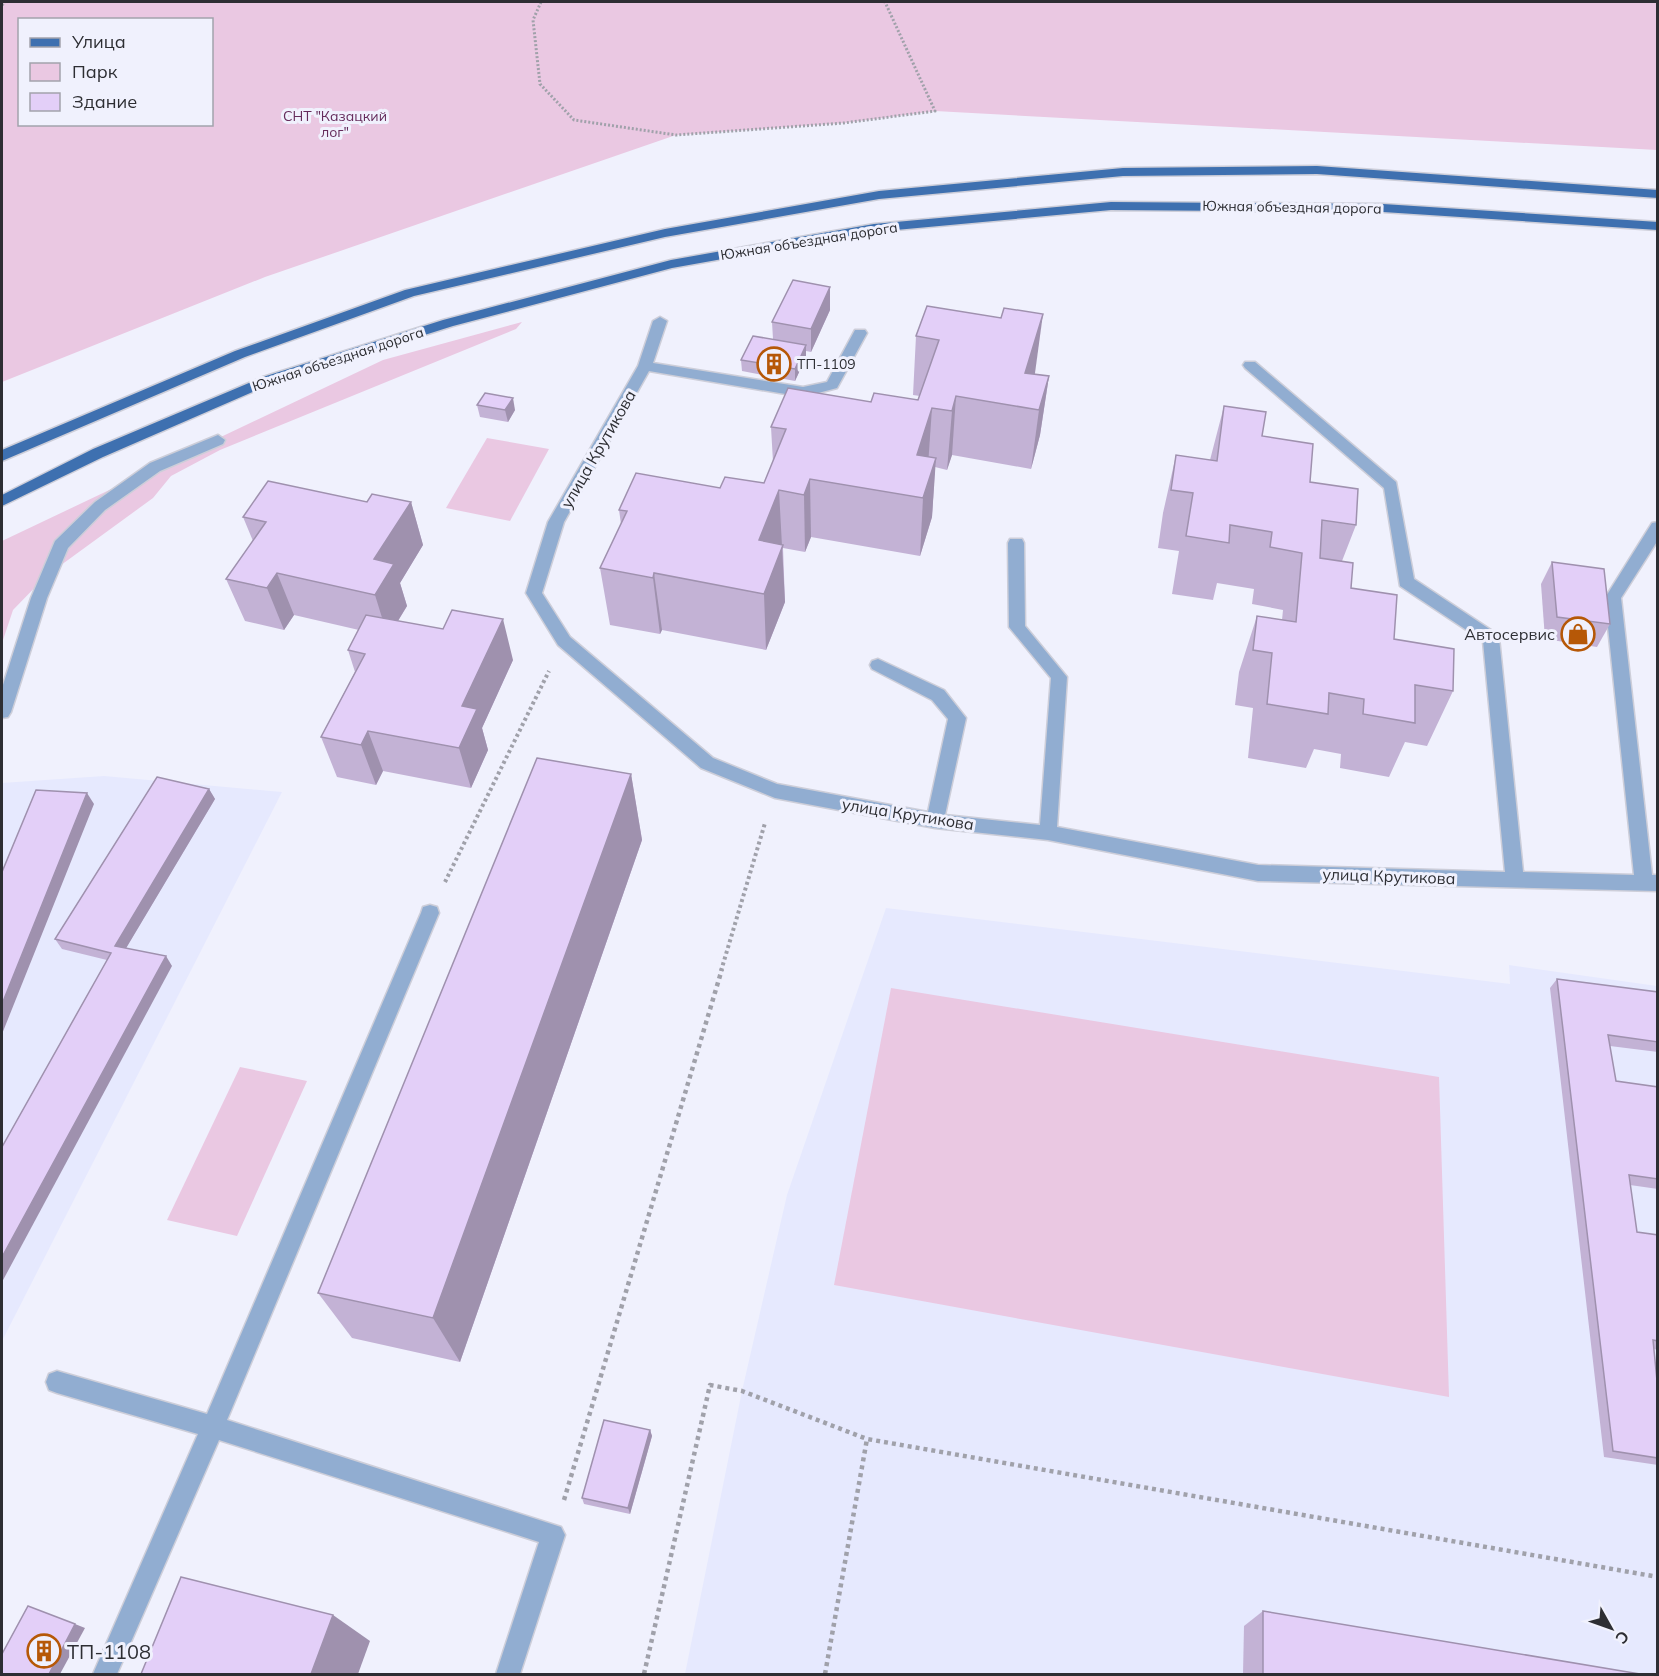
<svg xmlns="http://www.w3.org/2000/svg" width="1659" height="1676" viewBox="0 0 1659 1676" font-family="Mulish,sans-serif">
<rect width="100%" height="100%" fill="#f0f1fd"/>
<!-- built -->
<g fill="#e6e9fe">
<polygon points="104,776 282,792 2,1341 2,783"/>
<polygon points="886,908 1510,984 1509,965 1657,986 1657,1674 685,1674 742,1391 787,1195"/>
</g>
<!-- green -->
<g fill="#eac8e2" fill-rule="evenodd">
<path d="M2,2H1657V150L935,111L844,123L676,135L265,277L2,382ZM20,20H212V124H20Z"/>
<polygon points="522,322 516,329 220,450 171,476 153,498 46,576 13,610 2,643 2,541 383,360"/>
<polygon points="487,438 549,449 510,521 446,508"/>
<polygon points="891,988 1439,1077 1449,1397 834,1285"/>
<polygon points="240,1067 307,1081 237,1236 167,1220"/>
</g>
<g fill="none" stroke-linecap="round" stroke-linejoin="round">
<defs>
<g id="lane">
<polygon points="660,317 667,321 653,363 803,387 827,382 855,330 865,330 867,333 837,388 803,397 649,371 564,522 542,593 570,637 713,758 777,784 928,812 948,719 932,700 872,669 870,665 872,661 878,659 944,690 966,718 945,815 1040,825 1051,678 1009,627 1008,543 1010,539 1022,539 1024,543 1025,626 1067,677 1057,827 1258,865 1505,872 1483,641 1400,586 1384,488 1245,368 1243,365 1245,362 1255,362 1396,482 1414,579 1497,634 1499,638 1523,872 1634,875 1605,598 1652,523 1658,522 1658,540 1621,598 1652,875 1658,875 1658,891 1258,881 1048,840 935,828 775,798 701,768 558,645 526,593 548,522 638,366 653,321"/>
<polygon points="218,435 225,440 223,444 160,471 105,510 68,548 47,598 11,712 8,717 2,718 2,688 31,598 55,541 95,502 150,463"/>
<polygon points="430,905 437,907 439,913 227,1420 561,1527 565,1535 520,1674 496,1674 539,1542 219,1440 117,1674 93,1674 198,1434 57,1393 49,1390 46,1382 49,1374 57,1371 207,1414 421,913 423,907"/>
</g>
<g id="primary">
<polygon points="1317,166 1658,190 1658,198 1317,174 1123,176 879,199 665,237 414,296 245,357 2,461 2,450 235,351 405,290 665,229 879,191 1123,168"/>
<polygon points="1111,202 1383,204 1658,222 1658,230 1383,212 1111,210 874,232 672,268 453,326 273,383 103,457 2,506 2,495 93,449 263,377 443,320 671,260 874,224"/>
</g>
</defs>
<!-- lane casing -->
<use href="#lane" stroke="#cdced9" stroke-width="3"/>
<!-- primary casing -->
<use href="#primary" stroke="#cdced9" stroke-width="3"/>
<!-- path-far2 -->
<g stroke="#a0a1aa" stroke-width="3" stroke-dasharray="2 2" stroke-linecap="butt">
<polyline points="541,2 533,20 540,84 574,120 676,135 844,123 935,111 885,2"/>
<polyline points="2,5 5,2"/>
</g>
<!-- path-far1 -->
<g stroke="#a0a1aa" stroke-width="4" stroke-dasharray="3 3" stroke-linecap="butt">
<polyline points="445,882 549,671"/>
<polyline points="721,971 765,823"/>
</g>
<!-- path -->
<g stroke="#a0a1aa" stroke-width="4.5" stroke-dasharray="4 4" stroke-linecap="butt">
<polyline points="564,1500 722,969"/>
<polyline points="644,1674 710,1385 742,1391 867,1439"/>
<polyline points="825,1674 867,1439 1658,1577"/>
</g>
<!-- lane -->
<use href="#lane" fill="#91add1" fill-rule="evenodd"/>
<!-- primary -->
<use href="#primary" fill="#3e70b0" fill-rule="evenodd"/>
</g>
<!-- wall -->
<g fill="#c3b2d5">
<polygon points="927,306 1035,374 1049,376 1040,435 1031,469 952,455 947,470 935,467 932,517 920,556 811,537 805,552 783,548 785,602 766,650 662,630 660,634 610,625 600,568 621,524 619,510 720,488 764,483 773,462 771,427 871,402 918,400 920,396 913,395 916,336"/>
<polygon points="830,310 811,352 806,351 806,357 795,381 742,371 741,360 773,339 772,322"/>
<polygon points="477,405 515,410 508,422 480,417"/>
<polygon points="1224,406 1262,436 1356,525 1342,561 1351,588 1394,639 1453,691 1427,746 1405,742 1389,777 1340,768 1341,754 1314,749 1306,768 1248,758 1253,708 1235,705 1239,672 1257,616 1282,620 1283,610 1252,604 1254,589 1217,583 1213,600 1172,594 1179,551 1158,548 1163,513 1176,455 1210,460"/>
<polygon points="367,502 411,502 423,545 400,583 407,606 398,621 513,660 482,728 488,750 471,788 383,771 376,785 337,777 321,737 355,672 348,650 359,630 294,615 284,630 245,621 226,579 253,541 243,517"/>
<polygon points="1552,562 1610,624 1597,647 1545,639 1541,584"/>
<polygon points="631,774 642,840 460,1362 352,1338 318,1293"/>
<polygon points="209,789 215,799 126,948 172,966 107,960 62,949 55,939"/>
<polygon points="1557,979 1658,992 1658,1052 1610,1046 1616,1081 1658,1087 1658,1189 1630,1185 1637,1232 1658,1235 1658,1350 1654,1349 1658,1391 1658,1465 1604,1457 1550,988"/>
<polygon points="650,1430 652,1436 630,1514 584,1504 582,1498"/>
<polygon points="1263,1611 1640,1674 1243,1674 1244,1626"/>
</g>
<!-- shaded-wall -->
<g fill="#9f91ae">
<polygon points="830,287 830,310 811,352 811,329"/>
<polygon points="1043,314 1035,373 1025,408 1025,373"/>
<polygon points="806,345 806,357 795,381 795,369"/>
<polygon points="1049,376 1040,435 1031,469 1039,410"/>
<polygon points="956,396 952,455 947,470 952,411"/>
<polygon points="513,398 515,410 508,422 505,410"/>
<polygon points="932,408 928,466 917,455"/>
<polygon points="936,458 932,517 920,556 923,498"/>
<polygon points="810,479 811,537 805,552 804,495"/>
<polygon points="779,490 785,602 766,650 764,594 759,540"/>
<polygon points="411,502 423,545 400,583 407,606 388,637 375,595 374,559"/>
<polygon points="277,573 294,615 284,630 267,588"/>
<polygon points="654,573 662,630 660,634 653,578"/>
<polygon points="503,619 513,660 482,728 488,750 471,788 459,748 462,706"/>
<polygon points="368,731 383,771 376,785 361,745"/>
<polygon points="631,774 642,840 460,1362 433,1318"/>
<polygon points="209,789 215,799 122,955 115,946"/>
<polygon points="87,793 94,804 2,1034 2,1004"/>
<polygon points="166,956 172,966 2,1282 2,1257"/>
<polygon points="650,1430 652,1436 630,1514 628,1508"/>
<polygon points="333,1615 370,1641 358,1674 311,1674"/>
<polygon points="75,1624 85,1628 60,1674 49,1674"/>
</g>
<!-- building -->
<g fill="#e3cff8" stroke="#9f91ae" stroke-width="1.5">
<polygon points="793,280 830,287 811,329 772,322"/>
<polygon points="927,306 1001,318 1004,308 1043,314 1025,373 1049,376 1039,410 956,396 952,411 932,408 917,455 936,458 923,498 810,479 804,495 779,490 759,540 783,545 764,594 654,573 653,578 600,568 627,511 619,510 636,473 720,488 725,477 764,483 786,429 771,427 788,388 871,402 874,393 918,400 939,340 916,336"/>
<polygon points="753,336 806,345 795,369 741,360"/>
<polygon points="485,393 513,398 505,410 477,405"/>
<polygon points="1224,406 1266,412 1262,436 1313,444 1310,482 1358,489 1356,525 1322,520 1320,558 1353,563 1351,588 1397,595 1394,639 1454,649 1453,691 1415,685 1415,723 1363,714 1364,699 1329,693 1328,714 1267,704 1272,653 1253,650 1257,616 1296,622 1302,553 1270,547 1272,532 1230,525 1229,543 1186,536 1193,493 1171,490 1176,455 1217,461"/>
<polygon points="268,481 367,502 372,494 411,502 374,559 394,564 375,595 277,573 267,588 226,579 266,522 243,517"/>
<polygon points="1552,562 1604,569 1610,624 1557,617"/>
<polygon points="452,610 503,619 462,706 477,709 459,748 368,731 361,745 321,737 365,654 348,650 366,615 443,629"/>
<polygon points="537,758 631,774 433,1318 318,1293"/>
<polygon points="157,777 209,789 115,946 166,956 2,1257 2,1147 111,953 55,939"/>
<polygon points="36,790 87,793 2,1004 2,872"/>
<polygon points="1557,979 1658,992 1658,1042 1608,1035 1616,1081 1658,1087 1658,1179 1629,1175 1637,1232 1658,1235 1658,1341 1653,1340 1658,1391 1658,1458 1613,1451"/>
<polygon points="604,1420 650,1430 628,1508 582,1498"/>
<polygon points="181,1577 333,1615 311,1674 141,1674"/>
<polygon points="28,1606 75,1624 49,1674 2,1674 2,1654"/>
<polygon points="1263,1611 1640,1674 1263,1674"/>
</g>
<!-- icons -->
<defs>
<symbol id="building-ring" viewBox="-11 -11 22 22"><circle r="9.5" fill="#f0f1fd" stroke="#b65807" stroke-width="1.5"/><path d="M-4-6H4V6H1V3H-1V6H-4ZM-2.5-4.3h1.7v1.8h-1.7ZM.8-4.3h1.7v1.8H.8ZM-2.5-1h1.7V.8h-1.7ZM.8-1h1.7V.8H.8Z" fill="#b65807"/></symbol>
<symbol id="shop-ring" viewBox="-11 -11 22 22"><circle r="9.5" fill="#f0f1fd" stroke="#b65807" stroke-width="1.5"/><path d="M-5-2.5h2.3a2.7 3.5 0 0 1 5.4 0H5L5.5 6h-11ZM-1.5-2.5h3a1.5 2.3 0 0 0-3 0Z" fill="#b65807"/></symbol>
</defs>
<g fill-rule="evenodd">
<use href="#building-ring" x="755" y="345" width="38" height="38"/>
<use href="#shop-ring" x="1559" y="615" width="38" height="38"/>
<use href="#building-ring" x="25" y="1632" width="38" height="38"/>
</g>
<g text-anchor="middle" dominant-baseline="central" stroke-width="6" stroke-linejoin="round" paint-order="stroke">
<!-- far-park labels -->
<g font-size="14" fill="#652c5c" stroke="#f0f1fd">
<text x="335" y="116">СНТ "Казацкий<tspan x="335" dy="16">лог"</tspan></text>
</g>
<!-- far-street labels -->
<g font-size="14" fill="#2d2e33" stroke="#f0f1fd">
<text transform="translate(1292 207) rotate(1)">Южная объездная дорога</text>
<text transform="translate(809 241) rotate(-9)">Южная объездная дорога</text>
<text transform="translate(338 359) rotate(-18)">Южная объездная дорога</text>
</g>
<!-- far-poi labels -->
<g font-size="14" fill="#2d2e33" stroke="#f0f1fd" text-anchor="start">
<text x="797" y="364">ТП-1109</text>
</g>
<!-- street labels -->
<g font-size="16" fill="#2d2e33" stroke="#f0f1fd">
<text transform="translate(598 449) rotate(-60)">улица Крутикова</text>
<text transform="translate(908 814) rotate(9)">улица Крутикова</text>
<text transform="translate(1389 876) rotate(2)">улица Крутикова</text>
</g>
<!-- poi labels -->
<g font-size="16" fill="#2d2e33" stroke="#f0f1fd" text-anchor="end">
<text x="1555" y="634">Автосервис</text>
</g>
<!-- near-poi labels -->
<g font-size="20" fill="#2d2e33" stroke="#f0f1fd" text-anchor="start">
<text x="67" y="1651">ТП-1108</text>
</g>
</g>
<!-- border -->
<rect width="1659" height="1676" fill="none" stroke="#2d2e33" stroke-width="6"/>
<!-- legend -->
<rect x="18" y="18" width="195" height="108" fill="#f0f1fd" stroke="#a2a3ac" stroke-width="1.5"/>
<rect x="30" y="38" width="30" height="9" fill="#3e70b0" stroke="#a2a3ac" stroke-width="1.5"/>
<text x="72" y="48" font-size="18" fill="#2d2e33">Улица</text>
<rect x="30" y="63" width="30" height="18" fill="#eac8e2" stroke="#a2a3ac" stroke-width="1.5"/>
<text x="72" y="78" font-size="18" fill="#2d2e33">Парк</text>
<rect x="30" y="93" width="30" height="18" fill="#e3cff8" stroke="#a2a3ac" stroke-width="1.5"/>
<text x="72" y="108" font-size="18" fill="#2d2e33">Здание</text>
<!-- north arrow -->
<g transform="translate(1611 1628) rotate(130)" stroke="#f0f1fd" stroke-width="4.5" paint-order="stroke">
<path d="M0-4.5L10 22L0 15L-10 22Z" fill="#2d2e33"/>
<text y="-9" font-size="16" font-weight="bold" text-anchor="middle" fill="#2d2e33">С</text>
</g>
</svg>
